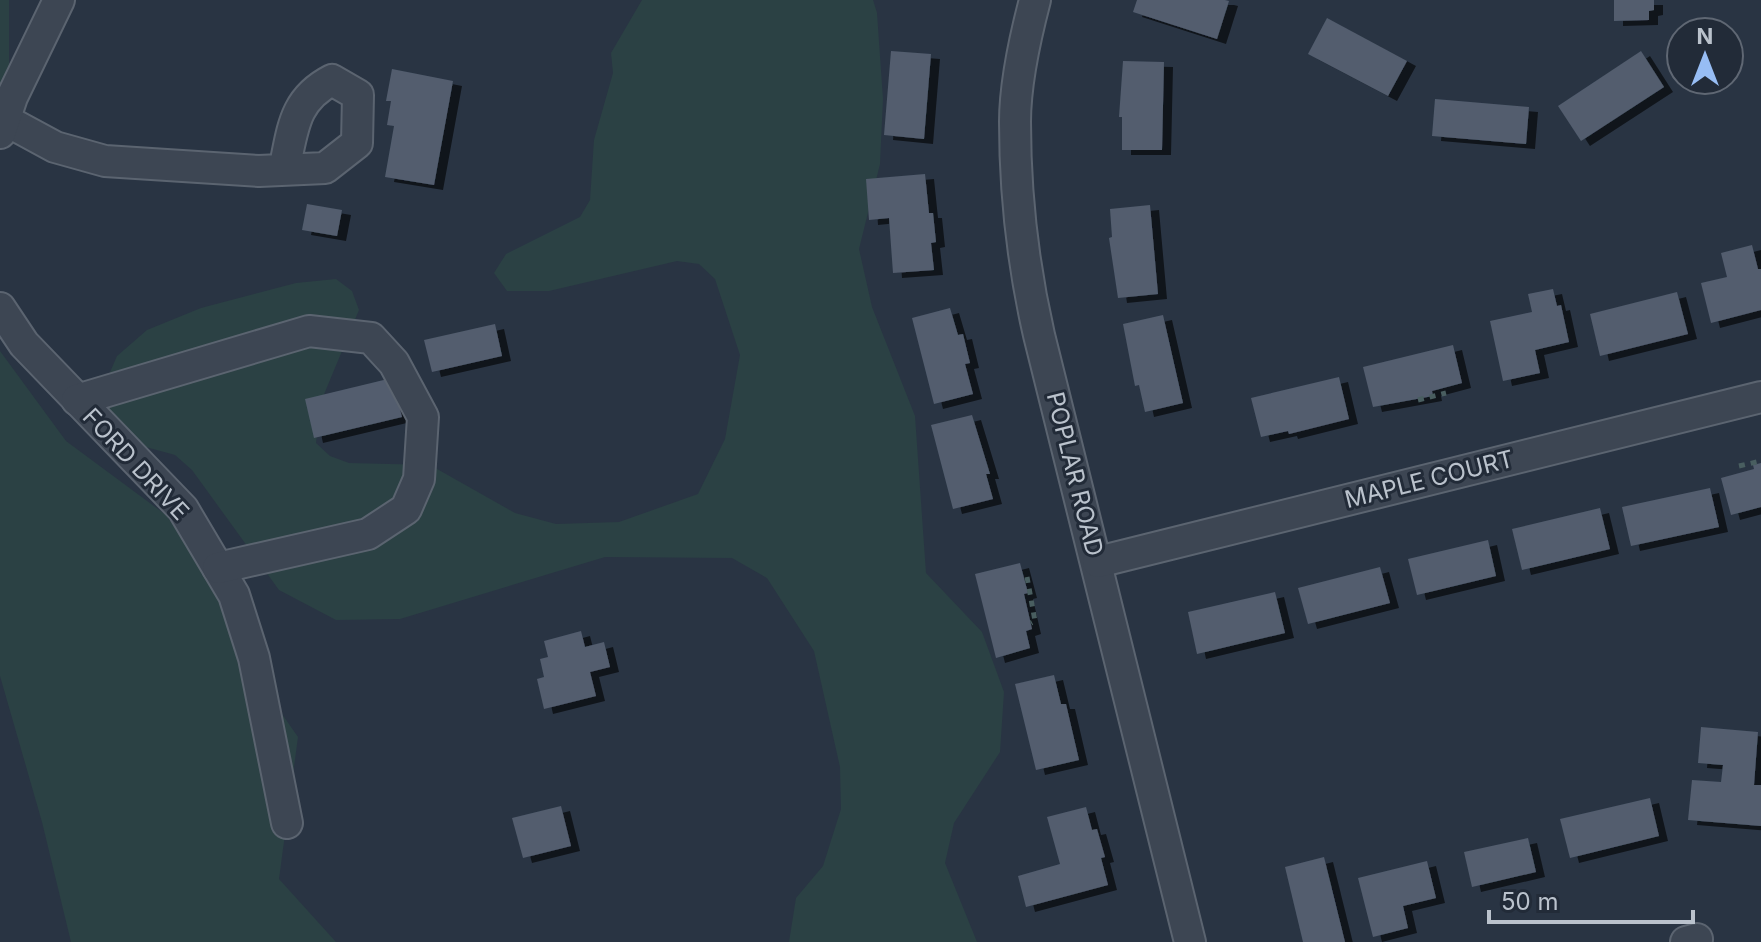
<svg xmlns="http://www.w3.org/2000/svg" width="1761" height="942" viewBox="0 0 1761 942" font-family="Inter,sans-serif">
<defs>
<filter id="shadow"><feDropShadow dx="9" dy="5" stdDeviation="0" flood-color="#0009"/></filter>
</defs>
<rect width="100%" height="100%" fill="#293443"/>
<!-- green -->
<g fill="#2b4144">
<polygon points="0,0 9,0 9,75 0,96"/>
<polygon points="642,0 873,0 877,13 883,99 880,164 859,249 872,307 915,416 926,573 982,632 1004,692 1000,752 954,823 945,863 977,942 789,942 796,898 823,866 841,809 840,767 814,651 767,578 732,558 605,557 400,619 336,620 279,590 192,470 175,455 135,444 107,413 101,393 117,356 147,330 201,308 296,283 336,279 352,291 359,310 320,404 316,443 330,456 349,463 430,465 515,513 556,524 619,522 698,494 725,439 740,355 715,279 699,264 677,261 549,291 507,291 494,273 506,254 580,217 590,200 594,140 613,73 611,53"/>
<polygon points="0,351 66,441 166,515 226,598 252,671 298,737 279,879 336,942 71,942 42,822 0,676"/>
</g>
<!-- building -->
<g fill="#525d6e" filter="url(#shadow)">
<polygon points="1137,0 1225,0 1229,1 1217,39 1133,12"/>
<polygon points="1614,0 1654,0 1654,10 1649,11 1649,20 1614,21"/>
<polygon points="1327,18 1407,61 1388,96 1308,54"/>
<polygon points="891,51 931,54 924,139 884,135"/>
<polygon points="1641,51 1664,87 1581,141 1558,106"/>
<polygon points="1123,61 1164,62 1162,150 1122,150 1122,117 1119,117"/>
<polygon points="392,69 453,81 434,185 385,177 394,126 387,125 391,101 386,101"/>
<polygon points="1435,99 1529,107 1526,144 1432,136"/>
<polygon points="925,174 929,213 933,213 936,242 931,243 934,270 893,273 889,218 869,220 866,179"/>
<polygon points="307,204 342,210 337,236 302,230"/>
<polygon points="1150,205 1158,294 1118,298 1109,238 1112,237 1110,209"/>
<polygon points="1752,245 1758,269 1761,269 1761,310 1711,323 1701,283 1727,277 1721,253"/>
<polygon points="1553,289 1557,306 1561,305 1569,342 1535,350 1540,373 1503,381 1490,321 1532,312 1528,294"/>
<polygon points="1677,292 1688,334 1600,356 1590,314"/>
<polygon points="950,308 958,335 963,334 970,363 965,364 973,394 934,404 912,318"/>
<polygon points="1163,315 1183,403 1145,412 1139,385 1135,386 1123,324"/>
<polygon points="495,324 502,356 432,372 424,340"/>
<polygon points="1453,345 1462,383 1432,391 1433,396 1373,407 1363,367"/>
<polygon points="1339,377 1349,419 1289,434 1288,431 1261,437 1251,398"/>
<polygon points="392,378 402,417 314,438 305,399"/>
<polygon points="972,415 990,474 986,474 993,499 953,509 931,425"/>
<polygon points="1761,463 1761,507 1731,515 1721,478 1754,469 1753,465"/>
<polygon points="1710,488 1719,527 1631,546 1622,507"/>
<polygon points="1600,508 1610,549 1522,570 1512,529"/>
<polygon points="1488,540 1496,576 1417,595 1408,559"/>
<polygon points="1020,563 1028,593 1024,594 1032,629 1026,631 1030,648 996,658 975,574"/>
<polygon points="1380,567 1390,603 1308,624 1298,588"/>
<polygon points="1275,592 1285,633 1197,654 1188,612"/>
<polygon points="581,631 585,647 604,642 610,667 590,672 596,696 544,709 537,679 544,677 540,659 548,657 544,641"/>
<polygon points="1054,675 1061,704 1066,704 1079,760 1036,770 1015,684"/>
<polygon points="1701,727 1758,732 1754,785 1761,785 1761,826 1688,820 1692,780 1721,782 1723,765 1698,763"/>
<polygon points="1650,798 1659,836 1570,858 1560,819"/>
<polygon points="561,806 571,846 523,858 512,818"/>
<polygon points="1086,807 1092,830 1097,829 1105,857 1101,858 1108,885 1026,907 1018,876 1060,864 1047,817"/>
<polygon points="1528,838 1536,872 1472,887 1464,852"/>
<polygon points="1324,857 1345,942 1303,942 1285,867"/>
<polygon points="1427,861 1436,898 1403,906 1408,928 1373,937 1358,878"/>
</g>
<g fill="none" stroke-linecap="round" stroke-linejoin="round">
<defs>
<g id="minor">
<path d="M1035,0C1025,38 1015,82 1015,122C1015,194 1023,265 1039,335L1190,942"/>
<path d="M5,120L55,147L105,161L259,171L325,168L357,143L358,95L332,80C293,100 293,130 284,170"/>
<polyline points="0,133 12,97 59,0"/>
<polyline points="0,308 24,344 183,509 234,595 254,658 287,823"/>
<polyline points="77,400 309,331 371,338 394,363 423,417 419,479 406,509 368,534 218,568"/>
<polyline points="1098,562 1761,397"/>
<polyline points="1686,942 1697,939"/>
</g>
</defs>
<!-- minor casing -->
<use href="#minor" stroke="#5b6470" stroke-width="34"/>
<!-- path -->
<g stroke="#495e60" stroke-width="5" stroke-dasharray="6 6" stroke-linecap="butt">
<polyline points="1418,400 1446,393"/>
<polyline points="1739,466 1761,461"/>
<polyline points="1027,577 1035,621 1031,623"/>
</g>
<!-- minor -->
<use href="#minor" stroke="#3d4653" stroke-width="30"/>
</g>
<g text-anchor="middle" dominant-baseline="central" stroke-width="6" stroke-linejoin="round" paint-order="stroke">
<!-- street labels -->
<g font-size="24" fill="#bac2cc" stroke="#222b38">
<text transform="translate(136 464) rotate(47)">FORD DRIVE</text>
<text transform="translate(1075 474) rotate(76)">POPLAR ROAD</text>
<text transform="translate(1429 479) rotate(-14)">MAPLE COURT</text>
</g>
</g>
<!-- north arrow -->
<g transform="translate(1705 56)"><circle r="38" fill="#222b38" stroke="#5f6773" stroke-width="2"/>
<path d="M0-6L14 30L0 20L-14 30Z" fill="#97bdf4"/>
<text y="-12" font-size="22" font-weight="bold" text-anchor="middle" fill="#bac2cc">N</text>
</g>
<!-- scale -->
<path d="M1489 910v12h204v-12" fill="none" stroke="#bac2cc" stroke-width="4"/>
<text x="1501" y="910" font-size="24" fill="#bac2cc" stroke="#222b38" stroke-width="6" paint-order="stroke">50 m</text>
</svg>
